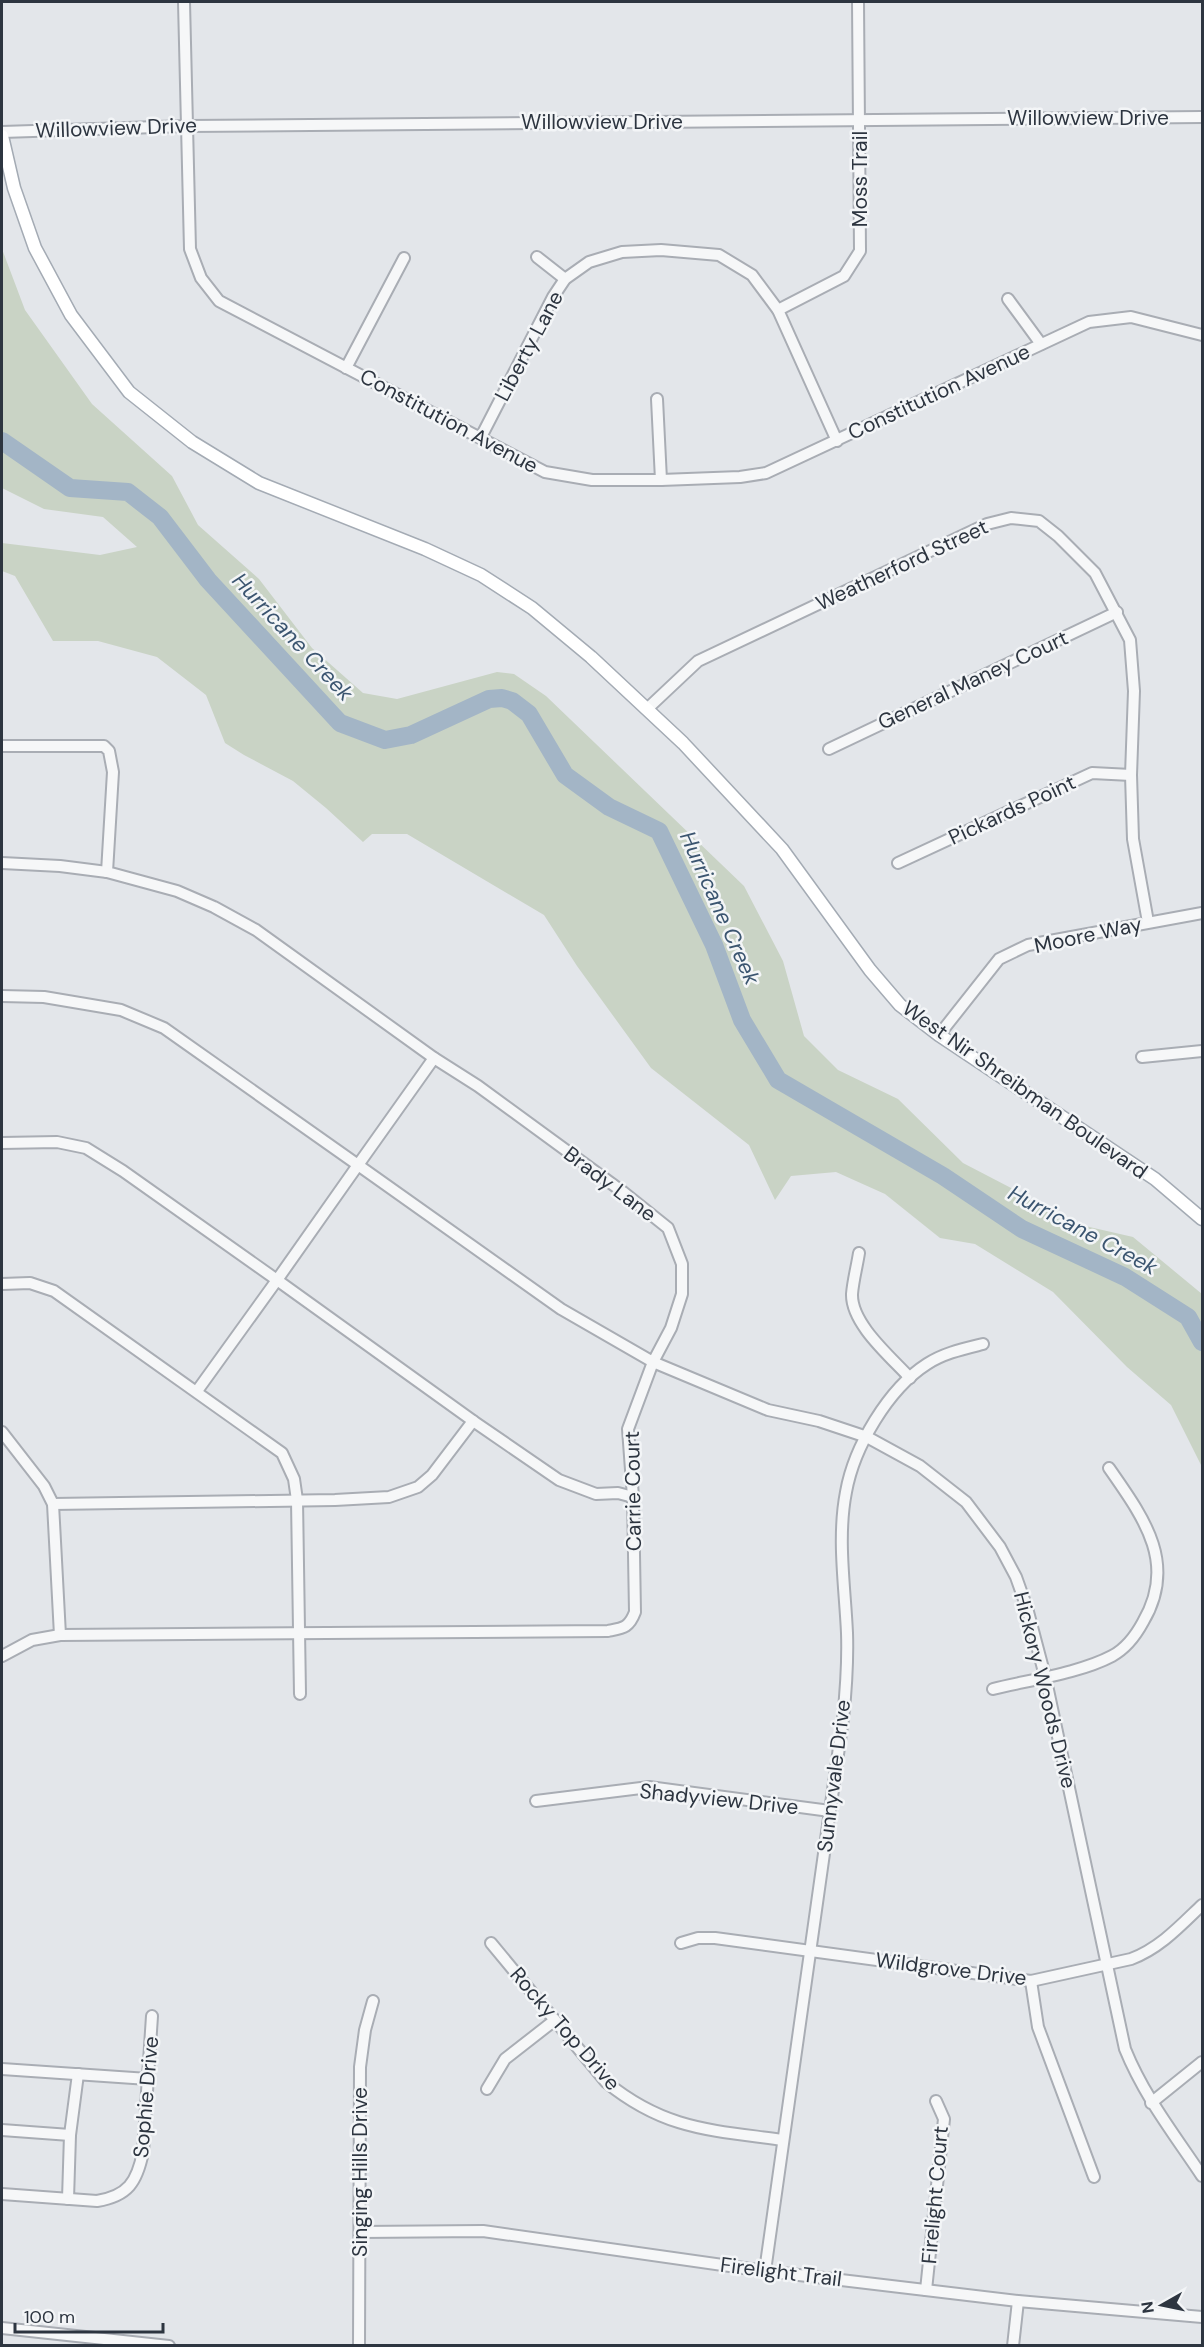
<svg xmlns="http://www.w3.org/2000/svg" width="1204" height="2347" viewBox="0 0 1204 2347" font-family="'DM Sans',sans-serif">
<rect width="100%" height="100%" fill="#e3e6ea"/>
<!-- green -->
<polygon fill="#c9d3c5" points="2,249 25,310 92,404 172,476 198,525 259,579 312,648 363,693 397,699 497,672 514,674 546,696 744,886 783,961 804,1036 838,1070 898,1099 963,1163 1013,1189 1059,1220 1133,1237 1202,1294 1202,1467 1171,1405 1127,1367 1053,1292 975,1244 940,1238 885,1194 836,1172 791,1176 775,1200 749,1145 651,1068 577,966 544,915 407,834 372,834 363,842 326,808 293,781 244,755 225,743 206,695 157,657 98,641 53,641 15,576 2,571 2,543 100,555 137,547 103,517 44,509 2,488"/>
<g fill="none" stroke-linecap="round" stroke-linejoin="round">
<!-- river -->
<polyline stroke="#a3b5c6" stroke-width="18" points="2,441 70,488 128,492 160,517 208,580 340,723 385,740 411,735 489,699 502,698 512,701 529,714 565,775 609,807 659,831 714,945 742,1020 778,1080 943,1176 1022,1229 1125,1277 1188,1317 1202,1342"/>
<defs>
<g id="minor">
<polyline points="184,2 190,249 201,278 219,301 545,472 592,480 661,480 740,477 766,473 1089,322 1131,317 1202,335"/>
<polyline points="2,132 188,126 1202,117"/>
<polyline points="537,257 565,279"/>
<polyline points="1008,299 1041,344"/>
<polyline points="778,310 844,276 860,251 858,2"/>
<polyline points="346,368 404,258"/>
<polyline points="657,399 661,480"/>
<polyline points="481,437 553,297 565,279 589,262 622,252 661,250 719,255 752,275 778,310 837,441"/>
<polyline points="647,709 698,661 987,524 1011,518 1039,521 1058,536 1095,573 1130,640 1134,691 1131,775 1133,839 1148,922"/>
<path d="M2,746H104L109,751L113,772L107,872L177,891L214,907L256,930L434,1058L478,1086L623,1192L668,1228L682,1264V1294L671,1328L653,1362L628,1429L633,1497L635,1612C629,1628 623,1628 608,1631L60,1635L32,1640L2,1656"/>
<polyline points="829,749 1117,612"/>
<polyline points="2,863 60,866 107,872"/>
<polyline points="898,863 1092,773 1131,775"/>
<polyline points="2,996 44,997 121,1010 164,1028 358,1165 434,1058"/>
<polyline points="939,1035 999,959 1028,945 1202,913"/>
<polyline points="1142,1057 1202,1051"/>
<polyline points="2,1143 57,1142 86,1148 123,1171 277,1280 197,1391"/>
<path d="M859,1253C857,1266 853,1281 852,1294C851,1324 891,1357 910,1378"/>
<polyline points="2,1284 30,1283 54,1291 282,1453 294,1479 297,1500 300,1694"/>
<polyline points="2,1432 44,1486 53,1504 60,1635"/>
<path d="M633,1497L618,1493L596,1494L559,1480L476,1423L277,1280L358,1165L561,1309L653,1362L768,1410L819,1421L867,1437L920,1466L966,1502L1000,1547L1016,1577L1027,1608L1045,1676L1125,2049C1144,2096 1174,2134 1202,2176"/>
<polyline points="53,1504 335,1500 389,1497 418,1487 432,1475 473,1421"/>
<path d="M993,1689C1029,1680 1080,1673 1112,1656C1125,1649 1136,1635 1143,1622C1178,1563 1143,1517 1109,1468"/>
<polyline points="536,1801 649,1787 830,1811"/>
<path d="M491,1943L606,2082C665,2130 711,2130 783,2140"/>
<path d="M681,1943L698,1938H715L1031,1981L1131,1959C1160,1948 1180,1926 1202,1905"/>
<polyline points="1031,1981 1038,2027 1094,2177"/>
<polyline points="2,2069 148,2079"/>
<polyline points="487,2089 505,2059 555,2020"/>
<polyline points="1151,2103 1202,2062"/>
<polyline points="2,2130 70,2135"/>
<path d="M2,2194L97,2201C128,2196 137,2182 143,2152L152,2016"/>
<polyline points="68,2199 70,2135 78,2074"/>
<polyline points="360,2232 483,2231 765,2271 1018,2301 1202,2317"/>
<path d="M765,2271L843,1719C846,1690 848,1662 847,1633C845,1587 837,1538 846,1492C854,1447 888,1389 927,1364C944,1353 963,1349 983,1344"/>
<polyline points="926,2290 944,2119 936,2101"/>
<polyline points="2,2328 169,2346"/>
<polyline points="359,2346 360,2067 365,2030 373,2001"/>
<polyline points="1013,2346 1018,2301"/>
</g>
<polyline id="major" points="2,136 14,188 35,248 71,315 129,392 192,442 259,483 425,549 481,575 532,608 591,657 683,743 782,849 870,970 900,1005 939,1035 1155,1179 1202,1219"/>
</defs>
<!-- minor casing -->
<use href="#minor" stroke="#a9adb4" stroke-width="14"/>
<!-- major casing -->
<use href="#major" stroke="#a4abb4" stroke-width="15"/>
<!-- minor -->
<use href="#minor" stroke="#f6f7f8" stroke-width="10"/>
<!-- major -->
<use href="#major" stroke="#fff" stroke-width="12"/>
</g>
<g text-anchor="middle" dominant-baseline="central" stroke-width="5" stroke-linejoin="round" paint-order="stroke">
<!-- street labels -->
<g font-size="21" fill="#2d3540" stroke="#f3f5f7">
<text x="1088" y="118">Willowview Drive</text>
<text x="602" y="122">Willowview Drive</text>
<text transform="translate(116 128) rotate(-2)">Willowview Drive</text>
<text transform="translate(860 179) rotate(-90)">Moss Trail</text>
<text transform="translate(529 346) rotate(-62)">Liberty Lane</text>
<text transform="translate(939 392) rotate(-25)">Constitution Avenue</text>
<text transform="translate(449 421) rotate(28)">Constitution Avenue</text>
<text transform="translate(902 565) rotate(-25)">Weatherford Street</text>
<text transform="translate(973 680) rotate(-25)">General Maney Court</text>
<text transform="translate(1012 810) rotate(-25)">Pickards Point</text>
<text transform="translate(1088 935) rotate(-12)">Moore Way</text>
<text transform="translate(1025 1090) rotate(35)">West Nir Shreibman Boulevard</text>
<text transform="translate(610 1184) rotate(37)">Brady Lane</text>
<text transform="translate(633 1491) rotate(-91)">Carrie Court</text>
<text transform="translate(1045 1690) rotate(76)">Hickory Woods Drive</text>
<text transform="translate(834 1776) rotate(-83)">Sunnyvale Drive</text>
<text transform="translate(719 1799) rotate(6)">Shadyview Drive</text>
<text transform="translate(951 1969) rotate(7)">Wildgrove Drive</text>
<text transform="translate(565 2029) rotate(49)">Rocky Top Drive</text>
<text transform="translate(146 2097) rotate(-85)">Sophie Drive</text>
<text transform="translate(360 2172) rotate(-90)">Singing Hills Drive</text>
<text transform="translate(935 2195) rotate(-85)">Firelight Court</text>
<text transform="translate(781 2272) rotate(7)">Firelight Trail</text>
</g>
<!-- water labels -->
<g font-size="22" font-style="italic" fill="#3b5570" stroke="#f3f5f7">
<text transform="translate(293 637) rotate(47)">Hurricane Creek</text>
<text transform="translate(720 908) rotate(66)">Hurricane Creek</text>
<text transform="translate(1083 1230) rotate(28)">Hurricane Creek</text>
</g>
</g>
<!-- border -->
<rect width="1204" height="2347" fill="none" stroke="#2d3540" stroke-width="6"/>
<!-- north arrow -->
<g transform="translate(1162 2305) rotate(261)" stroke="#f3f5f7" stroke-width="4.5" paint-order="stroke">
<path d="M0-4.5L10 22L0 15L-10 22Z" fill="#2d3540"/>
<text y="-9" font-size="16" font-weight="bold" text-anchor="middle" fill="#2d3540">N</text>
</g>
<!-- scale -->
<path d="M15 2323v9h148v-9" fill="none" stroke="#2d3540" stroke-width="3"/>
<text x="24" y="2323" font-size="18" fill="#2d3540" stroke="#f3f5f7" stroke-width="4.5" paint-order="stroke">100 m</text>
</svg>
